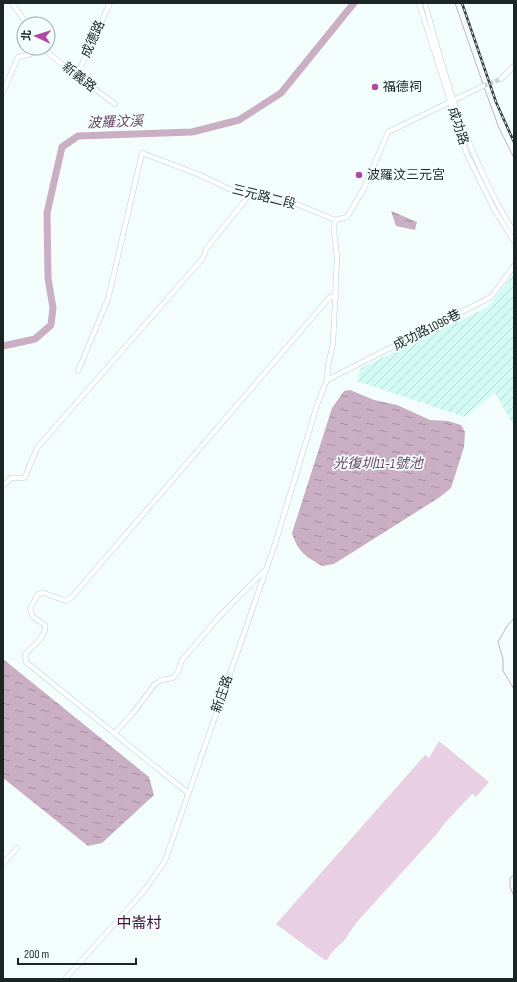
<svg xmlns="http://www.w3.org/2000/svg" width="517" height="982" viewBox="0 0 517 982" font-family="'Sofia Sans Condensed','Noto Sans TC',sans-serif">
<defs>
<pattern id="industrial-furrows" width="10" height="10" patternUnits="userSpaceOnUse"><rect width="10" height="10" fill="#d4faf4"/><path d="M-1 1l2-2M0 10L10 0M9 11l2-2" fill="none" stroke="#b5d6d1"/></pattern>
<pattern id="water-ripples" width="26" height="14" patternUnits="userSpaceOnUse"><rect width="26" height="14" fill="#c9aec4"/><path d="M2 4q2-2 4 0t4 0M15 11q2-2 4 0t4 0" fill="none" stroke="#a28d9f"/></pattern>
</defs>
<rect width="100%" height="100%" fill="#f3fefc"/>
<!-- industrial -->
<polygon fill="url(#industrial-furrows)" points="514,274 514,426 495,393 465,417 357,381 361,368 488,307"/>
<!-- garden -->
<polygon fill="#e9cfe4" points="439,741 489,782 476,797 472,794 444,824 436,835 356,923 344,941 333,951 326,961 276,924 425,755 429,758"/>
<!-- water -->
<g fill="url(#water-ripples)">
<polygon points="391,211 417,222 415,230 396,226"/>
<path d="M350,390L374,400L397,405L430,420L448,421L461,425L465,432L464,447L451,488L440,497L334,564L322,566C305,556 298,552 292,533L332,408L344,391Z"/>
<polygon points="3,659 149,777 154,795 102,843 88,846 3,778"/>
</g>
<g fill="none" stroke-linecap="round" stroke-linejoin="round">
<!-- stream -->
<g stroke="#c9aec4" stroke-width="1">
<polyline points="455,3 483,84"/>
<polyline points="484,87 499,128 514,158"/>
<polyline points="514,618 507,626 498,642 503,659 503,671 514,689"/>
<polyline points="514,875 510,878 510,887 514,896"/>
</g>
<!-- river -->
<polyline stroke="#c9aec4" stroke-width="7" points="3,346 35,339 51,325 53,308 48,278 47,213 62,147 78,136 192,132 239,120 281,93 354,3"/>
<!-- minor-tunnel -->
<polyline stroke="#c8d3d1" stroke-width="4.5" stroke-dasharray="4.5 2" stroke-linecap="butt" points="483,86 501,79"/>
<defs>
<g id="minor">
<polyline points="12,3 27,24"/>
<polyline points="419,3 466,152 494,209 514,241"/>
<path d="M425,3C446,82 470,162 514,232"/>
<polyline points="43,48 64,66 115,104"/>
<polyline points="77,75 110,3"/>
<polyline points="501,79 514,66"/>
<polyline points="3,92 18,57 28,55 40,48"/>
<polyline points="78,371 108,299 142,153 200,175 236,192 287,200 335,220 347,217 364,188 388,132 483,86"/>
<polyline points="327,380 491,297 514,266"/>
<polyline points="3,486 11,478 23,478 25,477 37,448 203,258 206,249 250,194"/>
<polyline points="115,733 133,713 155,684 161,680 173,678 178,672 182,660 219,617 264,571"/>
<path d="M188,793L26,662L25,654C32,647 48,635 45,625L33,617L30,609L38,594L44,593L66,601L71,598L330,297L336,296"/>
<polyline points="3,864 17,848"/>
<polyline points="65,979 144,891 165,861 275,544 318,402 327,380 328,365 333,344 337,258 334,230 335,220"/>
</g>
</defs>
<!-- minor casing -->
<use href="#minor" stroke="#b7d3cf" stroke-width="5.5"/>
<!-- minor -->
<use href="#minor" stroke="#fff" stroke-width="4.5"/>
<defs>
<polyline id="rail" points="462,3 496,102 514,142"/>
</defs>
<!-- rail casing -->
<use href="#rail" stroke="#343f3d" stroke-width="2.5"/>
<!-- rail -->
<use href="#rail" stroke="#f3fefc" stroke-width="1" stroke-dasharray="3" stroke-linecap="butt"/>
</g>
<!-- markers -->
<g fill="#b347a6" stroke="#f3fefc" stroke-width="1.5">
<circle cx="375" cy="87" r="4"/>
<circle cx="359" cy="175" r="4"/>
</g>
<g text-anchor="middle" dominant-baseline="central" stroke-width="3.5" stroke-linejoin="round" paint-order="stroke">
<!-- street labels -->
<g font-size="13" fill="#1b2624" stroke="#f3fefc">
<text transform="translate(93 39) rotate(-66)">成德路</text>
<text transform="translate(79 77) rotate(38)">新義路</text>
<text transform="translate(458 126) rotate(72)">成功路</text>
<text transform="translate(264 197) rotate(14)">三元路二段</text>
<text transform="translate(427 330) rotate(-27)">成功路1096巷</text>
<text transform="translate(222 694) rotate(-71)">新庄路</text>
</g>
<!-- poi labels -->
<g font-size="13" fill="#1b2624" stroke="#f3fefc" text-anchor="start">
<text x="383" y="87">福德祠</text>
<text x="367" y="175">波羅汶三元宮</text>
</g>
<!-- water labels -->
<g font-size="14" font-style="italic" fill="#6b4365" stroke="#f3fefc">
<text transform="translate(115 122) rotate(-2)">波羅汶溪</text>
<text x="378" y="463">光復圳11-1號池</text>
</g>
<!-- quarter labels -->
<g font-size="15" fill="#461240" stroke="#f3fefc">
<text x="139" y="923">中崙村</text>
</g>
</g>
<!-- border -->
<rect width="517" height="982" fill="none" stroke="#1b2624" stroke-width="8"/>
<!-- north arrow -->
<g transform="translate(36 36) rotate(274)"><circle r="19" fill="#f3fefc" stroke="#9da8a6"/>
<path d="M0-3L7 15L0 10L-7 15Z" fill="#b347a6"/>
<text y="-6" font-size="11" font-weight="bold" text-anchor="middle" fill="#1b2624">北</text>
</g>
<!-- scale -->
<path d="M18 958v6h118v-6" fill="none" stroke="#1b2624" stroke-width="2"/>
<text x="24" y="958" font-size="12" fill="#1b2624" stroke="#f3fefc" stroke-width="3" paint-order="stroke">200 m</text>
</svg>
